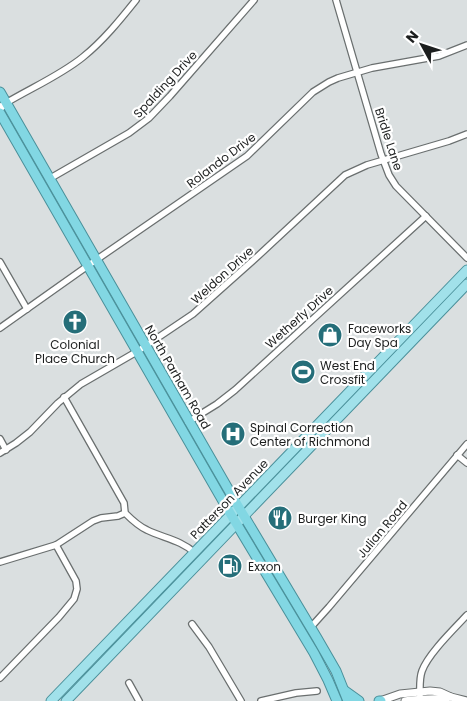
<svg xmlns="http://www.w3.org/2000/svg" width="467" height="701" viewBox="0 0 467 701" font-family="Poppins,sans-serif">
<rect width="100%" height="100%" fill="#dadfe0"/>
<g fill="none" stroke-linecap="round" stroke-linejoin="round">
<defs>
<g id="minor">
<polyline points="336,0 381,154 389,175 396,186 467,258"/>
<path d="M6,103C31,88 61,75 83,57C103,41 120,20 136,0"/>
<polyline points="49,179 129,133 149,118 170,96 254,0"/>
<polyline points="0,262 27,309"/>
<polyline points="0,328 96,260 247,156 313,92 329,82 338,78 372,68 439,56 467,45"/>
<path d="M64,397L124,503L125,513C132,520 138,526 147,530C163,538 181,540 195,553"/>
<polyline points="188,422 217,404 235,390 426,216"/>
<polyline points="0,439 6,450"/>
<polyline points="0,453 16,443 30,432 58,403 81,384 138,351 193,314 258,256 345,175 367,165 449,141 467,134"/>
<polyline points="457,455 467,463"/>
<polyline points="0,562 56,545 93,521 101,518 118,516 125,513"/>
<polyline points="192,624 209,647 241,701"/>
<polyline points="311,627 329,607 467,444"/>
<polyline points="0,678 59,617 74,599 77,589 76,581 56,545"/>
<polyline points="129,683 139,701"/>
<path d="M420,699C420,690 419,679 422,671C428,654 454,629 467,615"/>
<polyline points="261,701 296,693 317,691"/>
</g>
<g id="tertiary">
<polyline points="0,108 6,103"/>
<polyline points="380,701 400,694 430,691 440,692 451,697 467,701"/>
<path d="M405,701C421,698 436,700 451,697"/>
</g>
<g id="primary">
<polyline points="51,701 467,270"/>
<polyline points="66,701 467,284"/>
</g>
<g id="trunk">
<polyline points="0,92 235,501 317,638 336,671 348,701"/>
<polyline points="0,113 227,508 314,653 328,680 337,701"/>
<polyline points="345,691 359,701"/>
<polyline points="379,701 381,701"/>
</g>
</defs>
<!-- minor casing -->
<use href="#minor" stroke="#6a6f6f" stroke-width="8"/>
<!-- tertiary casing -->
<use href="#tertiary" stroke="#6a6f6f" stroke-width="9"/>
<!-- primary casing -->
<use href="#primary" stroke="#4a909a" stroke-width="11"/>
<!-- trunk casing -->
<use href="#trunk" stroke="#4a909a" stroke-width="11"/>
<!-- minor -->
<use href="#minor" stroke="#fff" stroke-width="5.5"/>
<!-- tertiary -->
<use href="#tertiary" stroke="#fff" stroke-width="7"/>
<!-- primary -->
<use href="#primary" stroke="#a1e1ea" stroke-width="9"/>
<!-- trunk -->
<use href="#trunk" stroke="#82d7e3" stroke-width="9"/>
</g>
<!-- icons -->
<defs>
<symbol id="church-disc" viewBox="-11 -11 22 22"><circle r="9.5" fill="#256e79" stroke="#fff"/><path d="M-1.2-6h2.4v3.5h3.3v2.4h-3.3V6h-2.4V-.1h-3.3v-2.4h3.3Z" fill="#fff"/></symbol>
<symbol id="shop-disc" viewBox="-11 -11 22 22"><circle r="9.5" fill="#256e79" stroke="#fff"/><path d="M-5-2.5h2.3a2.7 3.5 0 0 1 5.4 0H5L5.5 6h-11ZM-1.5-2.5h3a1.5 2.3 0 0 0-3 0Z" fill="#fff"/></symbol>
<symbol id="stadium-disc" viewBox="-11 -11 22 22"><circle r="9.5" fill="#256e79" stroke="#fff"/><path d="M0-5a6.5 5 0 1 0 0 10a6.5 5 0 1 0 0-10ZM-3.5-1.8h7v3.6h-7Z" fill="#fff"/></symbol>
<symbol id="hospital-disc" viewBox="-11 -11 22 22"><circle r="9.5" fill="#256e79" stroke="#fff"/><path d="M-5-5h3v3.5h4V-5h3V5h-3V1.5h-4V5h-3Z" fill="#fff"/></symbol>
<symbol id="restaurant-disc" viewBox="-11 -11 22 22"><circle r="9.5" fill="#256e79" stroke="#fff"/><path d="M-5-6h1v4h1v-4h1v4h1v-4h1v5L-1.5 .5V6h-2V.5L-5-1ZM5-6V6H3V1.5H1.5Q1.5-4 5-6Z" fill="#fff"/></symbol>
<symbol id="fuel-disc" viewBox="-11 -11 22 22"><circle r="9.5" fill="#256e79" stroke="#fff"/><path d="M-5.5-6h7V0h2V4h1.3V-2.5L3-4.5l.8-.8L6-3V5H2.5V1h-1V6h-7ZM-4.2-4.7v3.2H.2V-4.7Z" fill="#fff"/></symbol>
</defs>
<g fill-rule="evenodd">
<use href="#church-disc" x="61" y="308" width="28" height="28"/>
<use href="#shop-disc" x="316" y="321" width="28" height="28"/>
<use href="#stadium-disc" x="289" y="358" width="28" height="28"/>
<use href="#hospital-disc" x="219" y="420" width="28" height="28"/>
<use href="#restaurant-disc" x="266" y="504" width="28" height="28"/>
<use href="#fuel-disc" x="216" y="552" width="28" height="28"/>
</g>
<g text-anchor="middle" dominant-baseline="central" stroke-width="4.5" stroke-linejoin="round" paint-order="stroke">
<!-- street labels -->
<g font-size="12" fill="#1c1e1e" stroke="#fff">
<text transform="translate(165 84) rotate(-47)">Spalding Drive</text>
<text transform="translate(389 139) rotate(72)">Bridle Lane</text>
<text transform="translate(221 160) rotate(-37)">Rolando Drive</text>
<text transform="translate(222 275) rotate(-42)">Weldon Drive</text>
<text transform="translate(299 317) rotate(-42)">Wetherly Drive</text>
<text transform="translate(178 377) rotate(60)">North Parham Road</text>
<text transform="translate(229 499) rotate(-46)">Patterson Avenue</text>
<text transform="translate(382 529) rotate(-50)">Julian Road</text>
</g>
<!-- poi labels -->
<g font-size="12" fill="#1c1e1e" stroke="#fff" text-anchor="start">
<text x="348" y="328">Faceworks<tspan x="348" dy="14">Day Spa</tspan></text>
<text x="75" y="344" text-anchor="middle">Colonial<tspan x="75" dy="14">Place Church</tspan></text>
<text x="320" y="365">West End<tspan x="320" dy="14">Crossfit</tspan></text>
<text x="250" y="427">Spinal Correction<tspan x="250" dy="14">Center of Richmond</tspan></text>
<text x="298" y="518">Burger King</text>
<text x="248" y="566">Exxon</text>
</g>
</g>
<!-- north arrow -->
<g transform="translate(422 45) rotate(310)" stroke="#ffffff" stroke-width="4" paint-order="stroke">
<path d="M0-4L9 19L0 12L-9 19Z" fill="#1c1e1e"/>
<text y="-8" font-size="14" font-weight="bold" text-anchor="middle" fill="#1c1e1e">N</text>
</g>
</svg>
